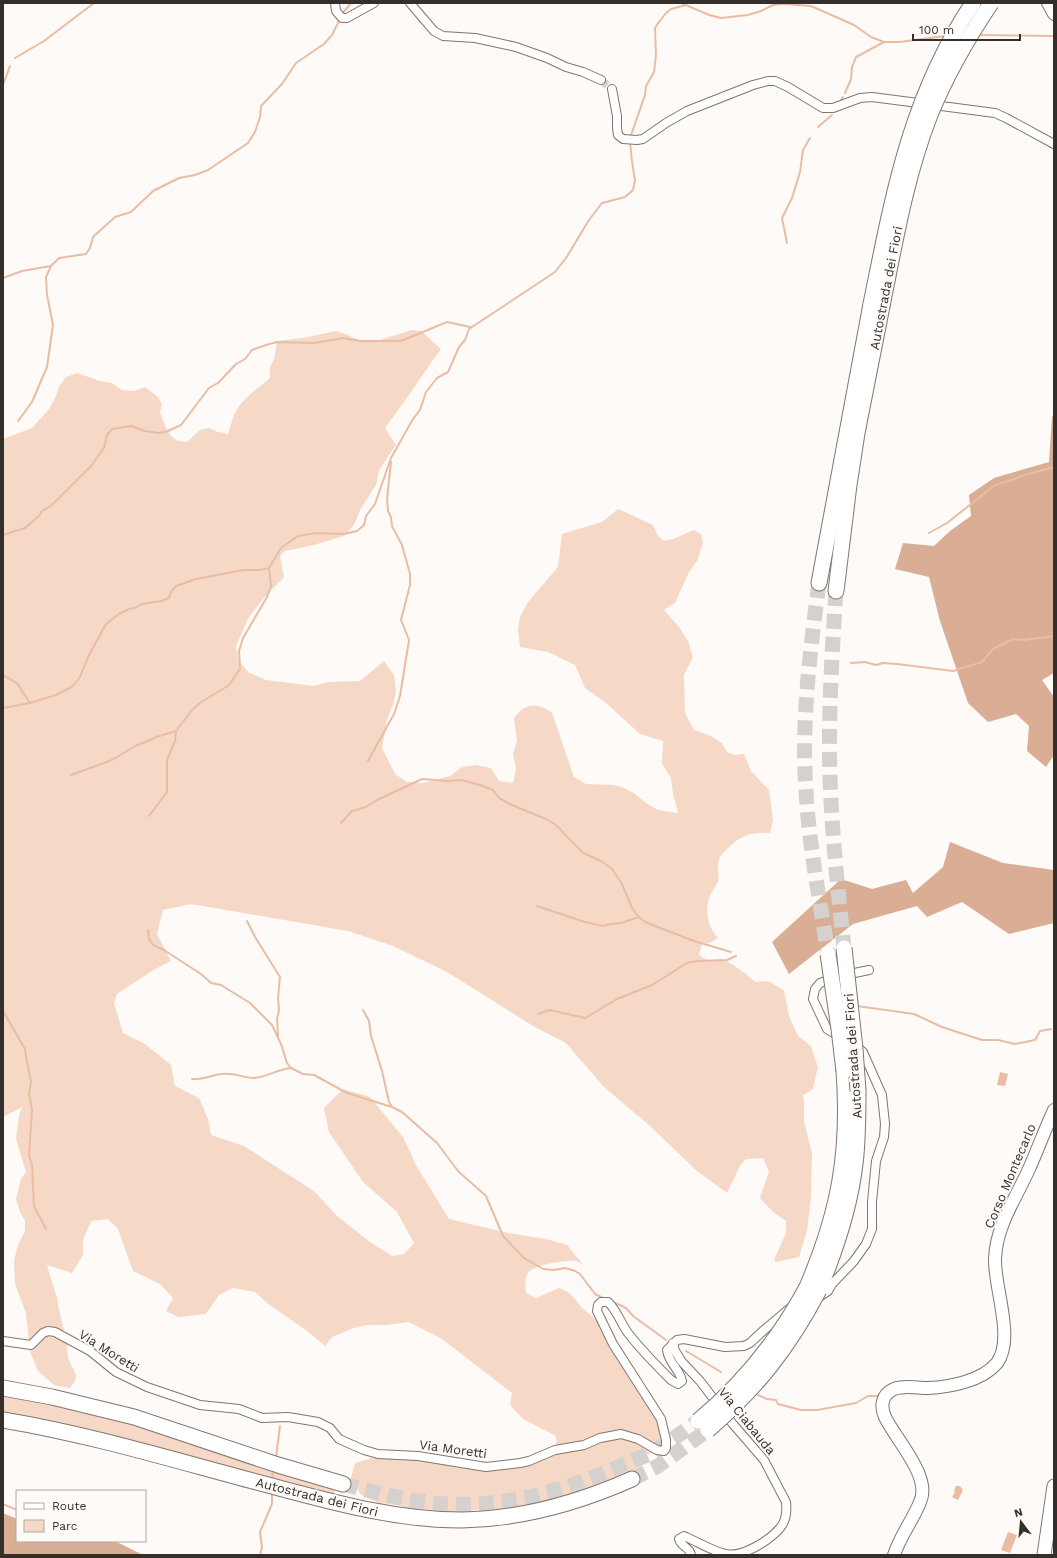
<svg xmlns="http://www.w3.org/2000/svg" width="1057" height="1558" viewBox="0 0 1057 1558" font-family="'Work Sans',sans-serif">
<rect width="100%" height="100%" fill="#fdfaf8"/>
<!-- green -->
<g fill="#f6d8c7">
<path d="M412,330L421,331L441,349C422,375 405,402 385,428L396,445L379,470L376,485L360,510L354,525L344,536L314,545L285,551L280,556L284,577L262,600L249,617L236,646L238,660L248,672L266,680L314,686L328,682L360,681L384,661L394,675L396,691L393,705L387,719L382,748L395,774L407,782L423,783L450,776L462,767L476,765L491,768L499,781L513,783L516,769L513,754L517,741L514,718C525,703 538,702 552,713L574,777L586,784L613,785L622,787L634,793L646,803L658,810L678,813L673,794L671,778L662,764L663,741L640,734L606,703L585,688L575,665L548,652L520,647L518,630L520,617L528,602L558,567L562,534L602,522L618,509L653,525L658,536L664,541L673,539L694,530L701,534L703,543L697,561L689,572L675,603L664,610L679,627L688,641L693,657L684,675L685,713L694,730L711,736L722,743L727,752L734,755L744,754L751,771L769,790L773,820L770,833C753,832 741,835 728,848C726,850 722,854 720,857C716,865 720,873 718,881C716,887 711,892 709,898C705,912 708,928 718,938L710,943H702L699,955C706,961 712,962 722,959C732,963 748,975 755,982L768,981L784,990L789,1016L798,1036L811,1046L818,1067L813,1089L802,1096L804,1098V1121L812,1154L811,1198L807,1231L799,1257L776,1262L774,1260L786,1233V1221L773,1212L760,1198L769,1172L763,1158L746,1159L740,1166L727,1193L697,1171L649,1125L604,1087L566,1043L533,1026L447,972L393,946L348,931L191,904L163,910L157,934L171,961L155,969L117,994L114,1003L123,1033L145,1044L171,1065L175,1086L199,1098L208,1119L211,1135L244,1146L314,1191L337,1216L370,1242L392,1256L404,1254L414,1243L397,1212L363,1182L329,1132L324,1108L343,1089L370,1097L403,1137L416,1165L449,1219L508,1233L546,1239L567,1245L584,1266C582,1265 581,1263 579,1262C572,1258 538,1265 531,1270C524,1275 525,1285 526,1293L536,1298L559,1288C576,1294 575,1303 588,1313C595,1319 598,1321 603,1329L658,1417L663,1444L657,1451L636,1458L635,1465L636,1474L626,1479L544,1503L524,1505L511,1509L496,1511L483,1509L453,1513L427,1509L413,1510L402,1506L379,1503L361,1495L351,1478L355,1463L379,1456L441,1462L459,1468L480,1469L506,1468L557,1447L556,1436L523,1419L510,1405L512,1393L442,1339L409,1322L387,1325H367L354,1328L332,1337L325,1346L306,1330L268,1304L255,1292L233,1288L219,1295L206,1314L178,1317L166,1311L173,1298L160,1284L133,1271L118,1229L108,1219L91,1221L83,1240V1255L72,1273L47,1265L57,1298L59,1310L67,1343L68,1358L76,1375L75,1381L70,1388L54,1385L38,1371L30,1352L26,1313L15,1284L14,1261L18,1245L25,1231V1221L20,1212L16,1199L21,1179L26,1172L16,1139L19,1116L22,1107L3,1117V439L32,428L49,409L55,398L59,387L66,377L77,373L100,381L112,383L122,390L134,391L145,387L158,397L162,404L160,413L167,430L172,437L178,441L187,442L200,430L209,428L218,432L228,434C231,426 232,418 236,411C244,397 259,388 270,378V367L274,359L277,341L303,338L336,331L345,334L363,342H373Z"/>
<polygon points="3,1394 53,1403 106,1416 335,1487 334,1496 3,1413"/>
</g>
<!-- forest -->
<g fill="#d9ae95">
<polygon points="1054,413 1054,673 1042,680 1054,697 1054,755 1046,767 1027,751 1029,726 1016,714 988,722 968,703 940,621 929,577 895,569 903,543 934,546 950,531 971,516 969,495 994,478 1049,462 1052,417"/>
<polygon points="950,842 1003,863 1054,870 1054,923 1009,934 962,902 927,917 917,906 853,924 789,974 772,942 841,879 872,889 906,880 913,893 943,867"/>
<polygon points="3,1513 17,1519 17,1541 112,1541 119,1543 143,1555 3,1555"/>
</g>
<!-- water -->
<g fill="#e9bda4">
<polygon points="1000,1072 1008,1074 1005,1086 997,1085"/>
<polygon points="956,1486 960,1486 963,1490 958,1500 952,1497 955,1492 954,1490"/>
<polygon points="1008,1532 1017,1535 1010,1553 1001,1550"/>
</g>
<g fill="none" stroke-linecap="round" stroke-linejoin="round">
<!-- stream -->
<g stroke="#e9bda4" stroke-width="2">
<polyline points="681,3 709,15 721,18 748,15 761,11 773,5 784,4 811,6 854,25 871,37 884,42 900,42 945,36"/>
<polyline points="342,14 351,3"/>
<polyline points="978,35 1054,36"/>
<polyline points="15,58 44,41 94,3"/>
<polyline points="3,85 10,66"/>
<polyline points="845,93 851,79 852,67 856,57 884,42"/>
<polyline points="840,102 843,97"/>
<polyline points="818,127 832,115"/>
<polyline points="630,138 645,95 646,86 654,72 656,55 655,28 659,22 666,13 671,9 686,5"/>
<polyline points="787,243 782,218 792,198 800,172 803,150 810,138"/>
<polyline points="3,278 22,271 51,266"/>
<polyline points="18,421 32,402 47,367 53,325 47,295 46,277 51,266 59,258 86,254 90,248 93,237 115,217 131,212 153,191 179,178 195,175 208,170 248,143 255,132 260,117 261,106 282,84 296,63 324,44 332,35 340,19"/>
<polyline points="929,533 947,523 995,485 1015,479 1021,476 1054,467"/>
<polyline points="3,535 25,528 39,516 42,511 52,505 91,466 104,448 107,435 112,429 131,426 145,431 159,433 168,431 181,425 209,388 218,383 236,364 245,359 252,350 266,345 277,342 314,343 343,338 360,341 401,341 447,322 470,327"/>
<polyline points="851,663 865,662 876,665 883,663 897,664 953,671 982,662 993,649 1013,639 1024,640 1054,636"/>
<polyline points="3,675 17,683 30,703"/>
<polyline points="3,708 30,703 56,695 73,686 80,677 88,657 106,624 119,614 129,609 135,608 142,604 161,601 169,598 171,592 176,586 196,579 244,570 260,570 269,568"/>
<polyline points="368,761 394,714 400,696 409,640 401,620 410,585 410,574 402,545 392,526 391,517 388,511 387,499 391,462"/>
<polyline points="71,775 112,760 137,745 148,741 156,737 176,731 192,710 200,703 229,685 240,669 239,651 243,638 267,597 271,586 269,568 281,548 298,536 316,533 344,534 357,531 364,525 366,516 375,504 391,458 413,419 420,410 426,392 437,378 448,372 459,347 465,340 469,329 555,272 566,258 589,220 602,203 625,197 633,190 635,180 632,162 630,142"/>
<polyline points="149,816 167,792 167,760 175,741 176,731"/>
<polyline points="341,823 352,811 366,807 377,800 422,779 448,781 461,780 480,785 493,790 499,798 512,805 546,819 556,825 583,853 601,861 612,869 622,884 632,908 638,916 645,922 694,941 731,952"/>
<polyline points="537,906 585,922 603,926 611,924 621,923 639,917"/>
<polyline points="247,921 255,937 280,977 278,998 279,1010 277,1019 278,1036"/>
<polyline points="148,930 149,939 153,945 164,950 201,974 211,983 221,985 250,1003 272,1025 281,1044 287,1063 291,1068 303,1074 314,1075 347,1093 392,1107 402,1112 437,1143 458,1171 486,1196 503,1236 524,1258 543,1269 554,1270 565,1268 575,1271 580,1274 595,1294 605,1299"/>
<polyline points="857,1006 914,1014 942,1027 982,1040 998,1040 1015,1044 1035,1040 1040,1031 1051,1029"/>
<polyline points="363,1010 369,1021 371,1036 382,1071 389,1102 392,1107"/>
<polyline points="3,1011 25,1049 26,1057 31,1082 29,1094 32,1110 29,1155 32,1165 34,1206 46,1229"/>
<polyline points="538,1014 550,1010 585,1018 617,999 652,985 687,963 698,961 727,960 736,956"/>
<path d="M192,1079C202,1080 212,1075 222,1074C234,1072 243,1078 253,1078C265,1078 278,1069 291,1068"/>
<polyline points="611,1301 626,1308 633,1316 666,1340"/>
<polyline points="686,1351 721,1372"/>
<polyline points="758,1395 767,1399 776,1400 778,1404 801,1410 817,1410 856,1403 868,1396 878,1396"/>
<polyline points="276,1457 280,1426"/>
<polyline points="272,1481 273,1470"/>
<polyline points="3,1504 17,1510"/>
<polyline points="260,1555 262,1547 260,1532 272,1504 272,1495"/>
</g>
<!-- street-tunnel -->
<polyline stroke="#d5d1cf" stroke-width="8" stroke-dasharray="8 4" stroke-linecap="butt" points="601,80 612,89"/>
<!-- highway-tunnel -->
<g stroke="#d5d1cf" stroke-width="15" stroke-dasharray="15 8" stroke-linecap="butt">
<path d="M819,583C810,652 801,722 806,791C809,846 820,900 828,954"/>
<path d="M836,591C832,653 828,716 830,778C832,835 838,891 844,948"/>
<polyline points="632,1479 658,1466 708,1430"/>
<path d="M343,1484C377,1493 412,1502 447,1504C508,1507 567,1490 622,1465C632,1461 643,1457 653,1452C668,1443 683,1432 698,1421"/>
</g>
<defs>
<g id="street">
<polyline points="335,3 336,11 342,18 347,18 374,3"/>
<polyline points="410,3 434,31 443,36 475,38 516,47 547,58 566,67 583,72 601,80"/>
<polyline points="612,89 617,116 617,128 618,135 623,139 637,140 643,139 666,123 687,111 753,85 768,81 775,81 788,87 823,108 833,108 860,98 872,97 995,113 1006,118 1054,144"/>
<polyline points="842,1038 827,1029 813,999 815,989 820,983 840,976 869,970"/>
<polyline points="816,1299 828,1291 832,1284 854,1261 866,1244 872,1229 872,1202 876,1161 884,1137 885,1124 882,1095 863,1052 856,1046"/>
<path d="M3,1341L31,1345L43,1333L48,1331L55,1332L90,1351L116,1372L147,1387L200,1405L239,1409L262,1418L288,1417L318,1422L330,1428L339,1439L364,1450L378,1454L418,1456L486,1467L520,1463L529,1461L555,1450L584,1445L600,1438L621,1434L638,1439L657,1450L664,1451L666,1448V1440L661,1419L613,1344L597,1311L598,1305L601,1302H608C617,1310 621,1324 628,1333C641,1350 656,1365 671,1380L678,1384L682,1381C680,1370 668,1362 667,1350L677,1340L684,1339L725,1347L744,1346L750,1343L764,1330L790,1308"/>
<path d="M673,1343L675,1351L682,1362L700,1381L732,1423L764,1460L786,1502C787,1511 786,1521 780,1528C770,1540 742,1558 726,1554C714,1552 698,1542 686,1537L684,1536L679,1539C681,1547 690,1547 691,1555"/>
</g>
<g id="secondary">
<polyline points="1048,3 1054,14"/>
<path d="M894,1555C900,1536 913,1520 920,1502C932,1477 896,1440 885,1417C880,1406 882,1394 894,1389C905,1385 917,1388 928,1388C950,1387 982,1381 997,1363C1015,1339 994,1287 995,1259C996,1226 1016,1198 1029,1169C1038,1149 1045,1129 1054,1110"/>
</g>
<polyline id="primary" points="1044,1555 1054,1486"/>
<g id="highway">
<polyline points="819,583 871,304"/>
<polyline points="836,591 849,485 857,433 882,306"/>
<path d="M807,1287C839,1212 850,1153 844,1071"/>
<path d="M819,1290C836,1249 850,1208 855,1164C858,1140 858,1116 858,1091"/>
<polyline points="3,1388 52,1397 134,1417 278,1465 343,1484"/>
<path d="M3,1420C93,1435 180,1462 268,1485C332,1502 395,1520 462,1520C522,1519 578,1503 632,1479"/>
</g>
</defs>
<!-- street casing -->
<use href="#street" stroke="#82756d" stroke-width="10"/>
<!-- secondary casing -->
<use href="#secondary" stroke="#82756d" stroke-width="14"/>
<!-- primary casing -->
<use href="#primary" stroke="#82756d" stroke-width="15"/>
<!-- highway casing -->
<use href="#highway" stroke="#82756d" stroke-width="17"/>
<!-- street -->
<use href="#street" stroke="#fff" stroke-width="8"/>
<!-- secondary -->
<use href="#secondary" stroke="#fff" stroke-width="12"/>
<!-- primary -->
<use href="#primary" stroke="#fff" stroke-width="13"/>
<!-- highway -->
<use href="#highway" stroke="#fff" stroke-width="15"/>
<defs>
<g id="highway-bridge">
<path d="M871,304C893,196 910,97 973,3"/>
<path d="M882,306C895,242 906,176 930,115C946,75 967,39 991,3"/>
<polyline points="844,948 855,1049 858,1091"/>
<polyline points="828,954 839,1029 844,1071"/>
<path d="M698,1421C743,1384 779,1339 807,1287"/>
<path d="M708,1430C757,1388 789,1347 819,1290"/>
</g>
</defs>
<!-- highway-bridge casing -->
<use href="#highway-bridge" stroke="#82756d" stroke-width="17" stroke-linecap="butt"/>
<!-- highway-bridge -->
<use href="#highway-bridge" stroke="#fff" stroke-width="15"/>
</g>
<g text-anchor="middle" dominant-baseline="central" stroke-width="4" stroke-linejoin="round" paint-order="stroke">
<!-- street labels -->
<g font-size="13" fill="#352f2c" stroke="#fdfaf8">
<text transform="translate(886 288) rotate(-79)">Autostrada dei Fiori</text>
<text transform="translate(853 1056) rotate(-94)">Autostrada dei Fiori</text>
<text transform="translate(1010 1176) rotate(-67)">Corso Montecarlo</text>
<text transform="translate(109 1351) rotate(32)">Via Moretti</text>
<text transform="translate(747 1421) rotate(51)">Via Ciabauda</text>
<text transform="translate(453 1449) rotate(8)">Via Moretti</text>
<text transform="translate(317 1497) rotate(14)">Autostrada dei Fiori</text>
</g>
</g>
<!-- border -->
<rect width="1057" height="1558" fill="none" stroke="#352f2c" stroke-width="8"/>
<!-- legend -->
<rect x="16" y="1490" width="130" height="52" fill="#fdfaf8" stroke="#ada9a6"/>
<rect x="24" y="1503" width="20" height="6" fill="#ffffff" stroke="#ada9a6"/>
<text x="52" y="1510" font-size="12" fill="#352f2c">Route</text>
<rect x="24" y="1520" width="20" height="12" fill="#f6d8c7" stroke="#ada9a6"/>
<text x="52" y="1530" font-size="12" fill="#352f2c">Parc</text>
<!-- north arrow -->
<g transform="translate(1021 1522) rotate(344)" stroke="#fdfaf8" stroke-width="3" paint-order="stroke">
<path d="M0-3L7 15L0 10L-7 15Z" fill="#352f2c"/>
<text y="-6" font-size="11" font-weight="bold" text-anchor="middle" fill="#352f2c">N</text>
</g>
<!-- scale -->
<path d="M913 34v6h107v-6" fill="none" stroke="#352f2c" stroke-width="2"/>
<text x="919" y="34" font-size="12" fill="#352f2c" stroke="#fdfaf8" stroke-width="3" paint-order="stroke">100 m</text>
</svg>
